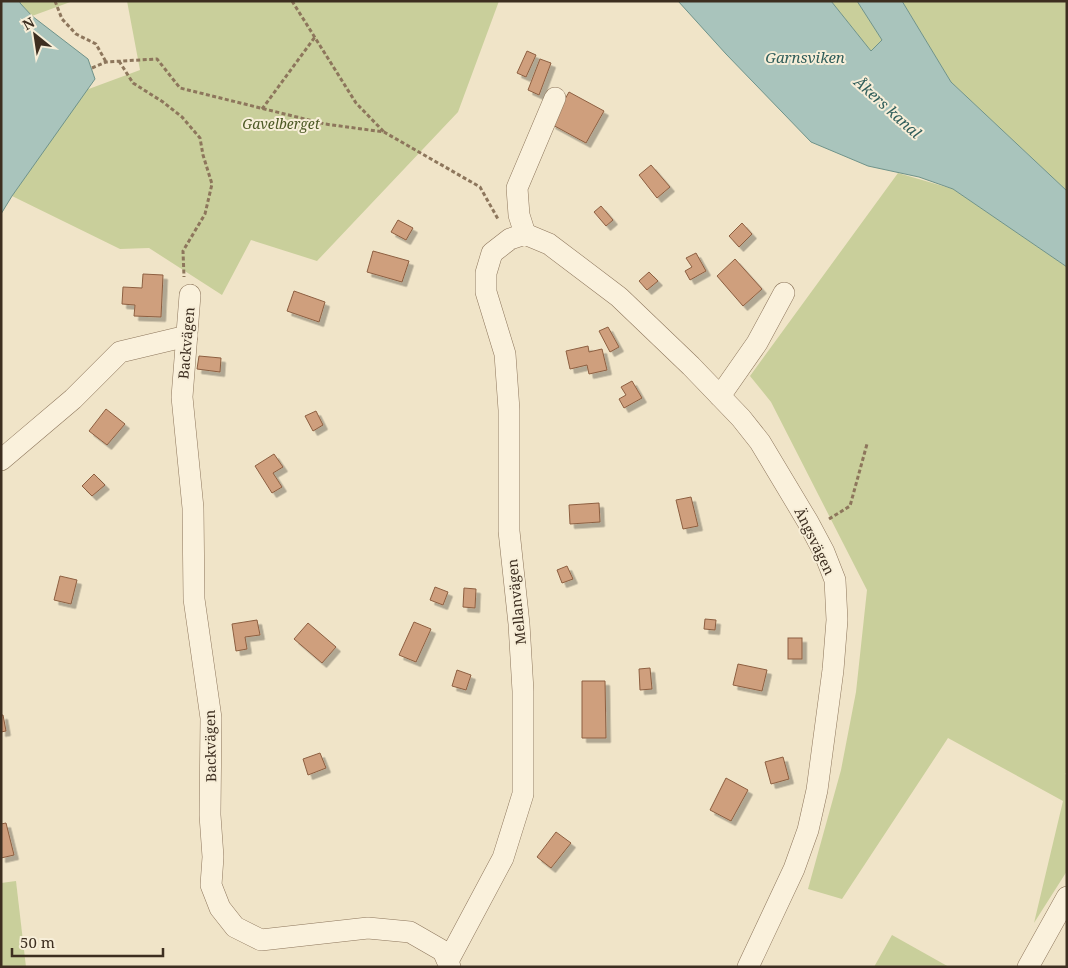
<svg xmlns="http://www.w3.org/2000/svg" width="1068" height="968" viewBox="0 0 1068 968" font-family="'Noto Serif',serif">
<defs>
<filter id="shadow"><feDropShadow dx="4.5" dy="4.5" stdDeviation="0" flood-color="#0004"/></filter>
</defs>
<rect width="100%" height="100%" fill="#f0e4c8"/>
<!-- green -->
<g fill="#c9cf9b">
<polygon points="20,1 73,1 32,16 20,3"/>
<polygon points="127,1 499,1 458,112 317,261 251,240 222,295 149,248 120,249 12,196 86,90 140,70"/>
<polygon points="831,1 857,1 882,40 871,51"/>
<polygon points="902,1 1067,1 1067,191 951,82"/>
<polygon points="898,173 953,189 1067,267 1067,772 1065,774 1067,775 1067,871 1034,923 1063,801 948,738 842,899 808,889 841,770 856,692 867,590 771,402 750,376"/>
<polygon points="16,881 26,967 1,967 1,883"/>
<polygon points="892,935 949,967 874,967"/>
</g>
<!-- water -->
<g fill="#a9c4bc" stroke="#6f938a">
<polygon points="1,1 20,1 20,3 32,16 88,59 95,79 12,196 1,214"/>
<polygon points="678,1 831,1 871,51 882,40 857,1 902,1 951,82 1067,191 1067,267 953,189 919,177 868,166 811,142 726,54"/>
</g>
<!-- building -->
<g fill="#cf9f7d" stroke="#8d5f41" filter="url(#shadow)">
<polygon points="527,51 536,55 526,77 517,73"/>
<polygon points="540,59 551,63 539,95 528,90"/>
<polygon points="569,92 604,111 586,143 551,124"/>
<polygon points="651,165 670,187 657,198 639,175"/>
<polygon points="601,206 613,220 606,226 594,212"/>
<polygon points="398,220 413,228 406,240 391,232"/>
<polygon points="742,223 752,234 739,247 729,236"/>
<polygon points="373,251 409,261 402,282 367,272"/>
<polygon points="696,253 706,271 690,280 685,271 692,267 686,258"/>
<polygon points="735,259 762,289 743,306 717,276"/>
<polygon points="649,272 658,281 647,290 639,281"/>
<polygon points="143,274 163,275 161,317 134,316 135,305 122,304 123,287 142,288"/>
<polygon points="294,291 325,302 319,322 287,311"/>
<polygon points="608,327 619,347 610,352 599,331"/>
<polygon points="588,346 589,352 602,349 607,370 589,374 587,365 570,369 566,351"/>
<polygon points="199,356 221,358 220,372 197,369"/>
<polygon points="632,381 642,398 624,408 619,399 626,395 621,387"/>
<polygon points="106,409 125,424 107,445 89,431"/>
<polygon points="316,411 323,425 313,431 305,416"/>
<polygon points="274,454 283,467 273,473 282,487 272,493 255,466"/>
<polygon points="94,474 105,485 92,496 82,486"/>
<polygon points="691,497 698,526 683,529 676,500"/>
<polygon points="599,503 600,522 570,524 569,505"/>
<polygon points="567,566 573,579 562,583 557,570"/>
<polygon points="60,576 77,580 71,604 54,600"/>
<polygon points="435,587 448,592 443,605 430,600"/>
<polygon points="464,588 476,589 475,608 463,607"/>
<polygon points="705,619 716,620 715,630 704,629"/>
<polygon points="257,620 260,635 245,637 247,649 236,651 232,624"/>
<polygon points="414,622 431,629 416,662 399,655"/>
<polygon points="308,623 336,647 322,663 294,639"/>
<rect x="788" y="638" width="14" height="21"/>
<polygon points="738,664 767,670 762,691 733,685"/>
<polygon points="650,668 652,689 640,690 639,669"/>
<polygon points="457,670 471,675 466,690 452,686"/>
<polygon points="582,681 605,681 606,738 582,738"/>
<polygon points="1,715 3,715 6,731 1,732"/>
<polygon points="320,753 326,768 308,775 303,759"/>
<polygon points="783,757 789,779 771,784 765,762"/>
<polygon points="726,778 748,790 731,821 710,810"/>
<polygon points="6,823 14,855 1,858 1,824"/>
<polygon points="556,832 571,843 551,868 537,857"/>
</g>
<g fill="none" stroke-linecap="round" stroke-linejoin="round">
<defs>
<g id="minor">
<polyline points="525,234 519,215 517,188 555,98"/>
<polyline points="190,295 182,397 193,508 194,599 211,718 210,815 213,857 211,885 220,908 235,927 261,940 368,928 410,932 443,951 450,967"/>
<polyline points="720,396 757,343 784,293"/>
<polyline points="1,460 73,399 120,352 187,336"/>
<polyline points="448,961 503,858 523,794 523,691 519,624 509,531 509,410 505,354 486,292 486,273 492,253 510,239 525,234 549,244 619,297 691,366 741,418 760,442 808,522 824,552 835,580 837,620 833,670 817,790 808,830 794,869 748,967"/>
<polyline points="1028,967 1067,897"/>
</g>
</defs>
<!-- minor casing -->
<use href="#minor" stroke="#8d765c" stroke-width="22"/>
<!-- path -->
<g stroke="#8d765c" stroke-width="3" stroke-dasharray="4 2.5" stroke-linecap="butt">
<polyline points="55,1 62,19 76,34 96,44 106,62"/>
<polyline points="292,1 356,103 384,132"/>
<polyline points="119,61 133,83 163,102 182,117 200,138 203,155 212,184 205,214 183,251 184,277"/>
<polyline points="92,68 106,62 157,59 180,88 325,124 384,132 480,187 498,219"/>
<polyline points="262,109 315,37"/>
<polyline points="829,519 850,506 867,444"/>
</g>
<!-- minor -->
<use href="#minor" stroke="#faf1dc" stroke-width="21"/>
</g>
<g text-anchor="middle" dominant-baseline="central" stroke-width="4" stroke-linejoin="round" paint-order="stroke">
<!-- park labels -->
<g font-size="14" font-style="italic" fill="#4d5a26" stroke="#f7eed8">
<text x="281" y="123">Gavelberget</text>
</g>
<!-- street labels -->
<g font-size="14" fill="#3d2e20" stroke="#f7eed8">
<text transform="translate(186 343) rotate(-85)">Backvägen</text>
<text transform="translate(815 541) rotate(64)">Ängsvägen</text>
<text transform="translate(516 602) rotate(-96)">Mellanvägen</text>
<text transform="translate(210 746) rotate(-91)">Backvägen</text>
</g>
<!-- water labels -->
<g font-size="15" font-style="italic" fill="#2f5d5a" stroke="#f7eed8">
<text x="805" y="57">Garnsviken</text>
<text transform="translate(888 107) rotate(42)">Åkers kanal</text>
</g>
</g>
<!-- border -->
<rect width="1068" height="968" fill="none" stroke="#3d2e20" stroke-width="5"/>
<!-- north arrow -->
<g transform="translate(35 35) rotate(330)" stroke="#f7eed8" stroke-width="4" paint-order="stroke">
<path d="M0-4L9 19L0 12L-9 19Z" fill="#3d2e20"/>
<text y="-8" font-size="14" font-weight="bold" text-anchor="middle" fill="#3d2e20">N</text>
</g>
<!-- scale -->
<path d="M12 948v8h151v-8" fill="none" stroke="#3d2e20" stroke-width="2.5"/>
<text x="20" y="948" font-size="15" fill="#3d2e20" stroke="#f7eed8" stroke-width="4" paint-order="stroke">50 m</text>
</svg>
